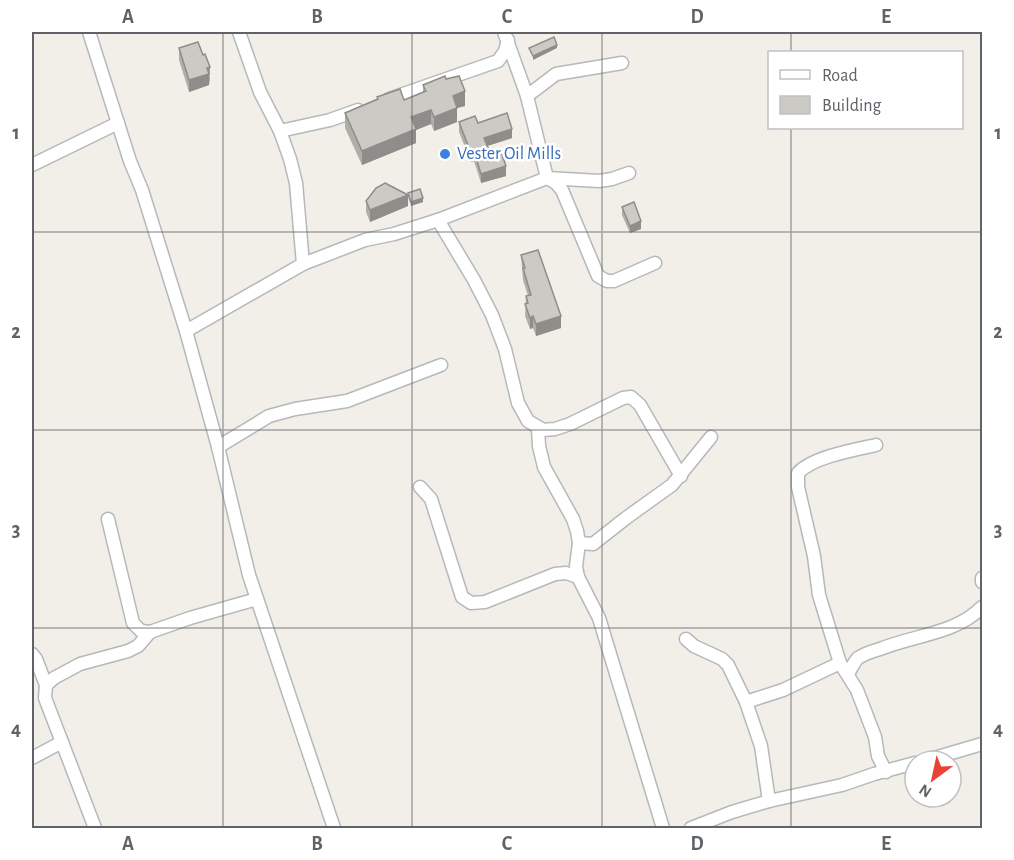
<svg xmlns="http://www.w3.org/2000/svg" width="1014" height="860" viewBox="0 0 1014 860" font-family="'Alegreya Sans',sans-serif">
<rect width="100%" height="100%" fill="#f1efe8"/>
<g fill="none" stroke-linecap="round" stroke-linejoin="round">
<defs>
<g id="minor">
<polyline points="89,32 130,161 142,190 186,331 218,447 249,575 334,828"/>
<polyline points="239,32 260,92 280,131 290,159 296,183 303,264"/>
<polyline points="504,32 527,96 547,178 556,183 562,190 598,276 607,281 614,281 655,263"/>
<polyline points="527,96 556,74 622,63"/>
<polyline points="389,99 498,61 505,51 508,40"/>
<polyline points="280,131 330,120 358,110"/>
<polyline points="32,165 118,123"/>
<polyline points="438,220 474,280 492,315 505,349 518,403 528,421 543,430 555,429 570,424 623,398 631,397 640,405 681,476"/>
<polyline points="186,331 303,264 365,240 394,234 438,220 547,178 599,181 612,179 629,173"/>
<polyline points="538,428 539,446 544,467 573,519 577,531 579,543 576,566 578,577 599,618 663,828"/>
<path d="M876,445C853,450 813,457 798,473V487L814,556L819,595L840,663L857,690L875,737L878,756L886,772"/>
<polyline points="218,447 269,416 295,409 347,401 441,365"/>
<polyline points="420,487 431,499 462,597 471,603 485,602 555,574 566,573 578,577"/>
<polyline points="108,519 133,623 141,631 150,632 190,618 257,599"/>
<polyline points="579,543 593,544 626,518 672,485 711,437"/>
<polyline points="982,578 982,582"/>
<polyline points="686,639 694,646 722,659 728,665 746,702 761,746 769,801 732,812 691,828"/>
<polyline points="32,654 36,659 46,685"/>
<path d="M848,674C851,669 854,662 858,658C864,654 873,651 880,649C914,635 956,634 982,607"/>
<polyline points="746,702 783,690 840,663"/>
<polyline points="32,758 62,742"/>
<polyline points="924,761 982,744"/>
<polyline points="769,801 842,785 874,774 915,763"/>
<polyline points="95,828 45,698 46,685 54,678 80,664 128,651 138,646 150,632"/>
</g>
</defs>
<!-- minor casing -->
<use href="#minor" stroke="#b5b8bc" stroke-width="15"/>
<!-- minor -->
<use href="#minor" stroke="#fff" stroke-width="12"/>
</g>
<!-- wall -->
<g fill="#afaea9">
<polygon points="179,48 210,78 209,85 189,92 179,60"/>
<polygon points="446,79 465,106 457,108 457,122 434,131 431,124 416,130 416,143 362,165 345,128 345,113 377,99 377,97 404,100 423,92 423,85"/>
<polygon points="459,122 478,123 512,138 487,146 491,155 506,176 481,183 474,161 471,162 459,132"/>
<polygon points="385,183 423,202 411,206 408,197 408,206 370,222 366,212 366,201"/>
<polygon points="622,207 641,229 630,233 622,215"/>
<polygon points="521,255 561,328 536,336 533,328 530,329 525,316 526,296 528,296 523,280"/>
</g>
<!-- shaded-wall -->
<g fill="#8f8d8a">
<polygon points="557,45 557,48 533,60 533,56"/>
<polygon points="210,67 209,85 189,92 189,80 207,68"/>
<polygon points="465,91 465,106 457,108 457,122 434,131 434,117 453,96"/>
<polygon points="431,110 431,124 416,130 416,143 362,165 362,151 411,117"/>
<polygon points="512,129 512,138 484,147 484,138"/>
<polygon points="474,151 474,161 471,162 471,153"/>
<polygon points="506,166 506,176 481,183 481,174"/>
<polygon points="408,195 408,206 370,222 370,210"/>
<polygon points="423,198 423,202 411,206 411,202"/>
<polygon points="641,221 641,229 630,233 630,226"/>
<polygon points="533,316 533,328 530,329 530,318"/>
<polygon points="561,316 561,328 536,336 536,324"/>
</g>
<!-- building -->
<g fill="#cccac5" stroke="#8f8d8a" stroke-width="1.5">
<polygon points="554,37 557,45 533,56 529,48"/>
<polygon points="198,42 203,55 205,54 210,67 207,68 209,74 189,80 179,48"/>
<polygon points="445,76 446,79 459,76 465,91 453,96 457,108 434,117 431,110 411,117 416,129 362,151 345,113 378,99 377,97 400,89 404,100 426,91 423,85"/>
<polygon points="507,113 512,129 484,138 491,155 501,152 506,166 481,174 474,151 471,153 459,122 475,116 478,123"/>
<polygon points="385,183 408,195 370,210 366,201 376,188"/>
<polygon points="420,189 423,198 411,202 408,193"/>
<polygon points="634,202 641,221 630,226 622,207"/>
<polygon points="538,250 561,316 536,324 533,316 530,318 525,304 528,303 526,296 531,295 523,268 525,268 521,255"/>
</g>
<!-- grid -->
<path fill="none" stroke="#5f6368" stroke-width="1.5" stroke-opacity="0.55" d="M223,32V828M412,32V828M602,32V828M791,32V52M791,128V828M32,232H982M32,430H982M32,628H982"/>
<!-- markers -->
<circle fill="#3f7fe0" stroke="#fff" stroke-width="2" cx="445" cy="154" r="6"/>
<g text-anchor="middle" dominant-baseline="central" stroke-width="5" stroke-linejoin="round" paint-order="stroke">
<!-- shop labels -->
<g font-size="18" fill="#366cbe" stroke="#fff" text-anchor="start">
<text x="457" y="154">Vester Oil Mills</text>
</g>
</g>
<!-- border -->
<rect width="1014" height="860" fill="none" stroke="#ffffff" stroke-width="66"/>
<!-- legend -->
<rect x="768" y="51" width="195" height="78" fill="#ffffff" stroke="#bfc1c3" stroke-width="1.5"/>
<rect x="780" y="70" width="30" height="9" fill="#ffffff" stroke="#bfc1c3" stroke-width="1.5"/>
<text x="822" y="81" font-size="18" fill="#5f6368">Road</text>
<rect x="780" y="96" width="30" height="18" fill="#cccac5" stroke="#bfc1c3" stroke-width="1.5"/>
<text x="822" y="111" font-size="18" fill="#5f6368">Building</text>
<!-- north arrow -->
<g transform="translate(933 779) rotate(213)"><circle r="28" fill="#ffffff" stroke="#bfc1c3" stroke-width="1.5"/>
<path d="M0-4.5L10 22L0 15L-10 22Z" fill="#ea4335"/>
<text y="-9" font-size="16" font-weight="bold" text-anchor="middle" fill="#5f6368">N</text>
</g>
<rect x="33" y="33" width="948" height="794" fill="none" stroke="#5f6368" stroke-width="2"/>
<g font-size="20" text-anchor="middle" font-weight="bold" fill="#5f6368">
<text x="128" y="23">A</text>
<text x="317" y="23">B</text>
<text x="507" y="23">C</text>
<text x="697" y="23">D</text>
<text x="886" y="23">E</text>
<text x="16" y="139">1</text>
<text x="998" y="139">1</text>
<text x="16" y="338">2</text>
<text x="998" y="338">2</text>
<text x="16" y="536">3</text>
<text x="998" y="536">3</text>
<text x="16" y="735">4</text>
<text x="998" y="735">4</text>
<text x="128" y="850">A</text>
<text x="317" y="850">B</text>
<text x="507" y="850">C</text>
<text x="697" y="850">D</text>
<text x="886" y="850">E</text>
</g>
</svg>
